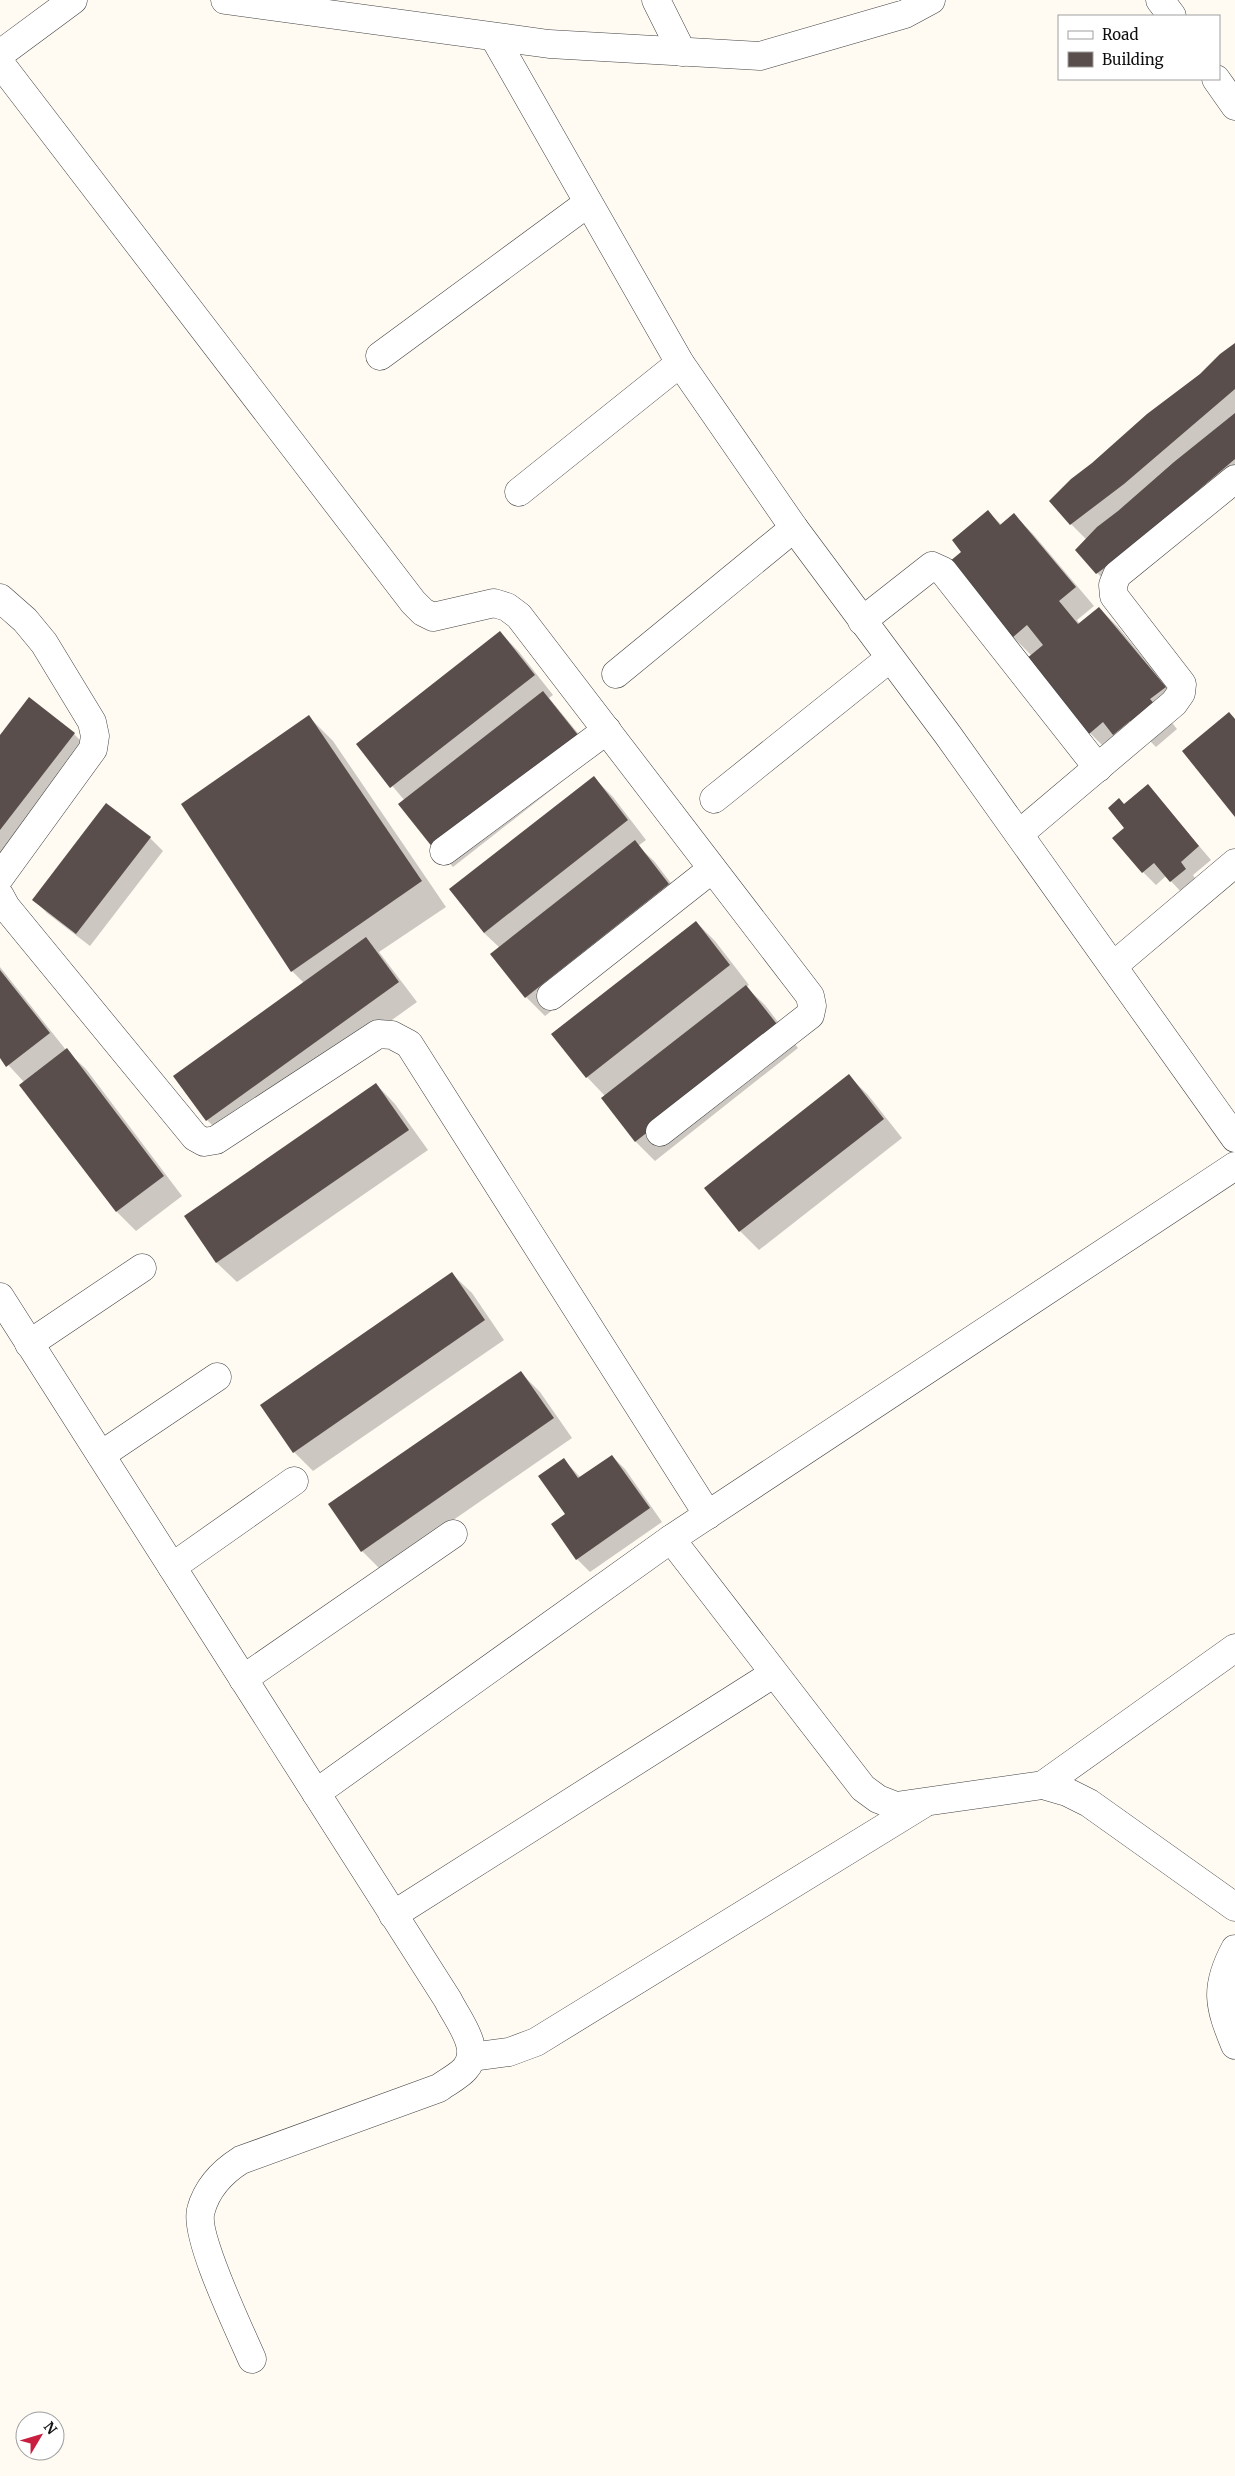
<svg xmlns="http://www.w3.org/2000/svg" width="1235" height="2476" viewBox="0 0 1235 2476" font-family="Merriweather,serif">
	<style>
		.shadow { fill: #0003 }
		.building { fill: #594e4b }
		.lines { fill: none; stroke-linecap: round; stroke-linejoin: round }
		.minor-casing { stroke: #424242; stroke-width: 29 }
		.tertiary-casing { stroke: #424242; stroke-width: 29 }
		.minor { stroke: #fff; stroke-width: 28 }
		.tertiary { stroke: #fff; stroke-width: 28 }
	</style>
	<rect width="100%" height="100%" fill="#fffaf2"/>
	<g class="shadow">
		<polygon points="1235,345 1235,494 1140,575 1117,592 1097,573 1086,539 1071,524 1093,464"/>
		<polygon points="988,512 1002,525 1014,515 1033,534 1094,606 1077,620 1080,624 1099,608 1118,627 1184,707 1169,719 1177,729 1156,747 1149,740 1109,752 1090,733 1032,656 1013,637 963,552"/>
		<polygon points="500,632 519,652 553,695 549,698 596,755 453,867 434,847 405,801 357,744"/>
		<polygon points="308,716 333,741 446,907 379,952 417,1002 226,1139 207,1120 304,983 292,971"/>
		<polygon points="74,734 93,753 0,873 0,737"/>
		<polygon points="594,778 613,797 646,840 638,846 654,861 687,904 545,1016 526,997 500,948 484,933"/>
		<polygon points="1148,786 1211,860 1193,875 1198,883 1184,895 1166,876 1156,885 1143,872 1126,828 1125,805"/>
		<polygon points="150,838 163,851 90,946 47,913 34,900"/>
		<polygon points="696,922 715,941 749,985 746,987 765,1005 798,1048 655,1161 636,1142 602,1098 605,1096 587,1077"/>
		<polygon points="0,967 66,1050 86,1069 182,1196 136,1231 117,1212 21,1085 24,1082 0,1056"/>
		<polygon points="849,1076 868,1095 902,1138 759,1250 740,1231"/>
		<polygon points="376,1084 395,1104 428,1150 237,1282 217,1263 185,1216"/>
		<polygon points="452,1274 472,1293 504,1340 313,1471 294,1452"/>
		<polygon points="521,1373 540,1392 572,1438 381,1570 362,1551"/>
		<polygon points="612,1456 625,1469 662,1522 590,1572 577,1559 567,1515 564,1460 581,1478"/>
	</g>
	<g class="building">
		<polygon points="1235,343 1235,389 1124,484 1070,525 1049,501 1071,479 1092,463 1147,414 1200,374 1220,354"/>
		<polygon points="1235,413 1235,459 1121,556 1096,574 1075,550 1097,527 1118,511 1174,462"/>
		<polygon points="988,510 1000,525 1014,513 1076,587 1059,601 1078,624 1099,607 1166,687 1150,699 1159,709 1136,728 1130,721 1113,735 1103,722 1089,734 1026,659 1043,645 1027,625 1012,638 949,562 961,552 952,540"/>
		<polygon points="500,631 535,675 390,788 356,744"/>
		<polygon points="543,691 578,735 433,848 398,804"/>
		<polygon points="29,697 75,733 0,830 0,735"/>
		<polygon points="1229,712 1235,719 1235,817 1182,751"/>
		<polygon points="309,715 422,881 291,972 181,804"/>
		<polygon points="594,776 628,820 484,933 449,889"/>
		<polygon points="1148,784 1199,846 1181,862 1186,869 1170,882 1154,863 1142,873 1112,838 1124,828 1108,808 1119,798 1124,804"/>
		<polygon points="106,803 151,837 76,934 32,900"/>
		<polygon points="635,840 669,884 525,998 490,954"/>
		<polygon points="696,921 730,965 586,1078 551,1034"/>
		<polygon points="366,937 399,982 206,1121 173,1076"/>
		<polygon points="0,970 50,1033 6,1067 0,1058"/>
		<polygon points="746,985 780,1028 635,1142 601,1098"/>
		<polygon points="67,1048 164,1176 116,1212 19,1085"/>
		<polygon points="849,1074 884,1119 739,1232 704,1188"/>
		<polygon points="376,1083 409,1130 216,1263 184,1216"/>
		<polygon points="452,1272 485,1320 293,1453 260,1405"/>
		<polygon points="521,1371 554,1418 361,1552 328,1504"/>
		<polygon points="612,1455 650,1508 576,1560 551,1524 565,1514 538,1476 564,1458 578,1478"/>
	</g>
	<g class="lines">
		<g class="minor-casing">
			<g id="minor">
				<polyline points="656,0 682,52"/>
				<polyline points="1160,0 1172,16"/>
				<polyline points="494,37 680,363 794,528 948,735 1235,1138"/>
				<polyline points="0,54 73,0"/>
				<polyline points="0,63 413,602 423,612 433,617 494,603 507,607 519,616 810,996 812,1006 810,1015 660,1132"/>
				<polyline points="1216,79 1235,106"/>
				<polyline points="380,356 588,203"/>
				<polyline points="519,492 680,363"/>
				<polyline points="0,598 25,620 44,643 92,722 95,736 93,749 0,877"/>
				<polyline points="862,621 932,566 943,571 1098,768"/>
				<polyline points="616,674 794,528"/>
				<polyline points="714,799 890,658"/>
				<polyline points="1019,834 1174,703 1181,693 1182,684 1114,596 1113,585 1117,575 1235,479"/>
				<polyline points="444,851 607,730"/>
				<polyline points="0,896 6,907 195,1137 204,1142 216,1140 378,1034 392,1035 409,1044 708,1515"/>
				<polyline points="1113,966 1235,863"/>
				<polyline points="551,996 712,869"/>
				<path d="M0,1297L448,2000C457,2019 483,2049 465,2069C459,2076 447,2082 439,2088L241,2160C222,2172 207,2188 201,2210C193,2234 240,2331 252,2359"/>
				<polyline points="29,1344 142,1268"/>
				<polyline points="101,1455 217,1377"/>
				<polyline points="671,1539 863,1788 878,1799 896,1806 1043,1785 1067,1792 1089,1803 1235,1907"/>
				<polyline points="172,1567 294,1481"/>
				<polyline points="243,1679 453,1534"/>
				<polyline points="1043,1785 1235,1648"/>
				<polyline points="316,1793 671,1539 1235,1166"/>
				<polyline points="393,1915 773,1674"/>
				<path d="M1235,1949C1214,1988 1219,2006 1235,2045"/>
				<polyline points="471,2057 509,2052 536,2042 923,1804"/>
			</g>
		</g>
		<g class="tertiary-casing">
			<polyline id="tertiary" points="225,0 549,44 760,56 905,14 931,0"/>
		</g>
		<use href="#minor" class="minor"/>
		<use href="#tertiary" class="tertiary"/>
	</g>
	<rect x="1058" y="15" width="162" height="65" fill="#ffffff" stroke="#9f9f9f"/>
	<rect x="1068" y="31" width="25" height="8" fill="#ffffff" stroke="#9f9f9f"/>
	<text x="1102" y="40" font-size="15" fill="#0f0f0f">Road</text>
	<rect x="1068" y="52" width="25" height="15" fill="#594e4b" stroke="#9f9f9f"/>
	<text x="1102" y="65" font-size="15" fill="#0f0f0f">Building</text>
	<g transform="translate(40 2436) rotate(52)"><circle r="24" fill="#ffffff" stroke="#9f9f9f"/>
	<path d="M0-4L9 19L0 12L-9 19Z" fill="#c81f41"/>
	<text y="-8" font-size="14" font-weight="bold" text-anchor="middle" fill="#0f0f0f">N</text>
	</g>
</svg>
